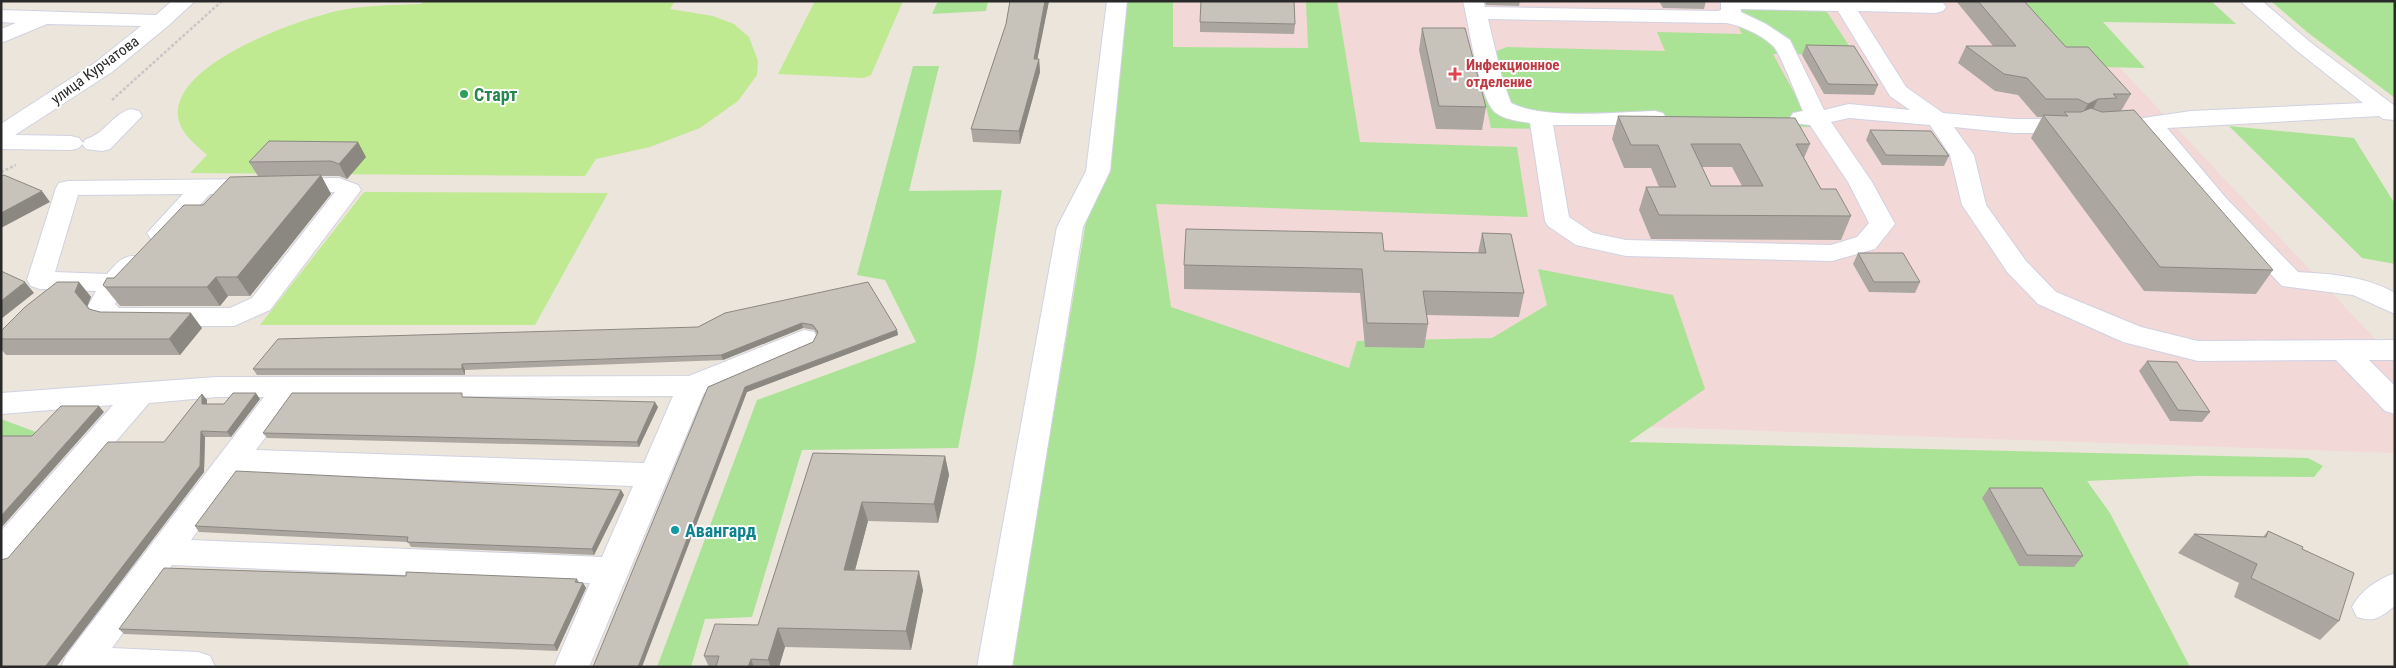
<svg xmlns="http://www.w3.org/2000/svg" width="2396" height="668" viewBox="0 0 2396 668" font-family="'Roboto Condensed',sans-serif">
	<style>
		.medical { fill: #f3d8d8 }
		.green { fill: #abe396 }
		.pitch { fill: #bfea92 }
		.lines { fill: none; stroke-linecap: round; stroke-linejoin: round }
		.minor-casing { stroke: #d0d2e2; stroke-width: 2 }
		.path { stroke: #c7c7c7; stroke-width: 2.5; stroke-dasharray: 3 2; stroke-linecap: butt }
		.minor { fill: #fff; fill-rule: evenodd }
		.wall { fill: #aba7a0; fill-rule: evenodd }
		.shaded-wall { fill: #8b8882 }
		.building { fill: #c7c2ba; stroke: #8b8882; fill-rule: evenodd }
		.health-dot { fill: #e0444e; stroke: #fff; stroke-width: 2 }
		.leisure-dot { fill: #2e9e5b; stroke: #fff; stroke-width: 2 }
		.culture-dot { fill: #0f9aa8; stroke: #fff; stroke-width: 2 }
		.labels { text-anchor: middle; dominant-baseline: central; stroke-width: 4; stroke-linejoin: round; paint-order: stroke }
		.far-health-label { font-size: 15px; font-weight: bold; fill: #be3a42; stroke: #fff; text-anchor: start }
		.far-street-label { font-size: 15px; fill: #292929; stroke: #fff }
		.leisure-label { font-size: 18px; font-weight: bold; fill: #27864d; stroke: #fff; text-anchor: start }
		.culture-label { font-size: 18px; font-weight: bold; fill: #0d838f; stroke: #fff; text-anchor: start }
	</style>
	<rect width="100%" height="100%" fill="#ece5db"/>
	<polygon class="medical" points="1143,1 2057,1 2395,360 2395,453 1103,408"/>
	<g class="green">
		<polygon points="938,1 988,1 986,11 932,14"/>
		<polygon points="1123,1 1173,1 1173,47 1308,48 1306,2 1337,1 1360,142 1517,147 1528,217 1156,204 1171,307 1349,368 1357,341 1492,338 1547,305 1538,269 1673,295 1705,389 1629,442 2308,458 2323,466 2314,477 2197,476 2087,481 2110,513 2190,667 1015,667 1012,661"/>
		<polygon points="1725,1 1820,1 1855,55 1773,54 1813,127 1545,121 1547,129 1491,128 1475,59 1507,47 1665,51 1657,32 1742,34"/>
		<polygon points="2002,1 2211,1 2236,24 2103,22 2145,68 2056,66"/>
		<polygon points="2271,1 2395,1 2395,98 2307,32"/>
		<polygon points="913,66 939,66 909,191 1002,190 975,363 958,448 802,450 752,617 705,619 691,667 657,667 757,400 916,342 885,280 857,275"/>
		<polygon points="2229,126 2354,138 2395,204 2395,264 2362,258"/>
		<polygon points="1,419 36,432 1,470"/>
	</g>
	<g class="pitch">
		<path d="M424,1H675L670,9L713,16L734,24L749,37L758,61L757,75L738,101L700,128L650,147L596,159L585,176L190,173L207,155C195,144 181,134 178,117C172,63 298,20 337,11C365,5 393,5 421,4Z"/>
		<polygon points="815,1 903,1 871,75 864,78 778,74"/>
		<polygon points="364,192 608,193 535,325 260,325"/>
	</g>
	<g class="lines">
		<g class="minor-casing">
			<g id="minor">
				<polygon points="172,1 195,1 169,25 112,72 15,135 71,136 79,138 83,143 79,148 71,150 1,149 1,124 96,62 141,26 47,24 1,43 1,29 16,23 1,22 1,10 156,15"/>
				<polygon points="1107,1 1127,1 1110,171 1083,227 1012,667 977,667 1057,227 1086,171"/>
				<path d="M1463,1H1483L1485,7L1718,11L1721,10V1L1943,3L1946,7L1943,11L1936,13L1858,11L1906,87L1943,113L2013,119H2068L2076,121L2079,126L2076,131L2068,133H2013L1954,127L1974,155L1986,205L2026,261L2056,292L2141,327L2198,341L2395,340V360H2369L2395,386V414L2385,411L2336,360L2198,361L2123,342L2038,304L2008,273L1962,205L1950,155L1930,125L1849,118L1831,122L1872,182L1895,224L1875,249L1832,261L1626,256L1576,245L1548,226L1545,221L1530,123C1519,121 1505,120 1496,113C1479,100 1469,24 1463,1ZM1741,9L1838,11L1890,96L1910,110L1849,104L1824,110L1790,40L1766,24L1741,12ZM1488,19L1718,23C1733,21 1763,35 1774,47C1781,55 1797,98 1803,111L1793,113L1790,118L1793,123L1810,125L1848,182L1869,223L1857,237L1831,245L1626,240L1593,233L1569,217L1553,125H1655L1663,123L1666,118L1663,113L1655,111C1617,112 1544,120 1511,103L1502,78Z"/>
				<path d="M2240,1H2262L2310,42L2395,106V120L2383,119L2379,116L2167,128L2226,198L2298,272C2331,274 2366,276 2395,293V314L2353,295L2282,286L2208,208L2140,123L2143,118L2191,111L2363,103L2296,50Z"/>
				<path d="M131,109L139,111L142,116L110,149L102,151L86,149L82,144L86,139C105,134 112,114 131,109Z"/>
				<path d="M339,178L358,185L361,190L270,310L234,326H112L102,323L88,306L96,291L40,289L31,286L27,280L56,188L59,183L68,181ZM335,192L252,298L230,308H119L115,304L125,288L145,263L141,257C124,253 118,262 107,274L55,272L78,195L183,194L147,233L151,239L160,241L169,239L210,194Z"/>
				<path d="M804,330L814,332L818,339L814,346L704,393L589,667H554L590,583L172,565L112,648L198,652L210,656L215,667H61L66,656L264,397H216L149,403L12,562L1,566V531L113,405L1,414V393L216,377L689,376ZM673,396L644,463L256,450L295,397ZM240,473L633,486L602,557L191,540Z"/>
				<path d="M2395,573V606C2380,617 2375,623 2357,617L2352,607C2360,591 2378,579 2395,573Z"/>
			</g>
		</g>
		<g class="path">
			<polyline points="112,100 222,1"/>
			<polyline points="1,172 16,165"/>
		</g>
		<use href="#minor" class="minor"/>
	</g>
	<g class="wall">
		<polygon points="1010,1 1049,1 1037,59 1039,59 1040,72 1020,144 973,142 971,129 1006,24"/>
		<polygon points="1485,1 1520,1 1519,6 1486,5"/>
		<polygon points="1659,1 1706,1 1704,9 1663,8"/>
		<polygon points="1956,1 2024,1 2066,47 2131,94 2121,111 2273,270 2256,294 2144,291 2031,138 2042,117 2037,117 2018,95 1995,91 1958,63 1966,46 1993,46"/>
		<polygon points="1200,22 1295,24 1294,34 1200,32"/>
		<polygon points="1422,28 1486,107 1482,130 1436,129 1419,50"/>
		<polygon points="1806,45 1878,85 1874,95 1824,94 1802,55"/>
		<path d="M1618,116L1810,144L1804,158L1821,189L1851,216L1841,240L1651,239L1639,210L1646,187H1659L1651,168H1624L1612,139ZM1702,167H1732L1742,186H1711Z"/>
		<polygon points="1870,130 1949,156 1944,166 1882,165 1866,140"/>
		<polygon points="366,157 347,179 339,176 321,176 331,194 250,296 228,296 220,306 120,306 103,285 114,278 203,205 258,176 249,162"/>
		<polygon points="1482,233 1524,293 1519,317 1426,315 1428,324 1424,348 1365,347 1360,293 1184,289 1184,265 1384,251 1478,253"/>
		<polygon points="1858,253 1920,282 1915,293 1869,292 1853,264"/>
		<polygon points="79,282 91,297 87,307 89,309 100,312 202,328 180,355 6,355 1,349 1,331"/>
		<polygon points="725,313 897,330 898,335 747,392 708,387 813,342 817,334 814,330 803,328 723,360 465,370 465,375 257,375 253,369 698,327"/>
		<polygon points="2147,361 2210,412 2202,422 2170,421 2139,371"/>
		<polygon points="202,394 207,400 207,404 224,404 260,399 231,437 205,437 204,472 56,667 1,667 8,558 164,442"/>
		<polygon points="464,397 658,407 639,447 267,438 263,433"/>
		<polygon points="813,453 945,456 949,475 938,523 868,521 855,570 923,590 911,650 785,647 779,667 709,667 704,656 758,625"/>
		<polygon points="1989,488 2083,556 2074,567 2019,566 1982,498"/>
		<polygon points="621,490 624,495 594,555 411,547 408,542 199,532 195,526"/>
		<polygon points="2268,531 2302,549 2339,621 2320,640 2234,597 2239,583 2178,553 2194,534 2263,537"/>
		<polygon points="406,576 577,579 579,582 583,583 586,588 557,651 124,634 119,629"/>
	</g>
	<g class="shaded-wall">
		<polygon points="1045,1 1049,1 1035,71 1034,59"/>
		<polygon points="1039,59 1040,72 1020,144 1019,131"/>
		<polygon points="2098,99 2089,117 2078,121 2088,104"/>
		<polygon points="358,142 366,157 347,179 339,164"/>
		<polygon points="321,175 331,194 250,296 237,277"/>
		<polygon points="42,191 50,202 1,228 1,213"/>
		<polygon points="216,277 228,296 220,306 207,287"/>
		<polygon points="25,282 34,293 1,319 1,301"/>
		<polygon points="79,282 91,297 87,307 75,292"/>
		<polygon points="191,313 202,328 180,355 169,339"/>
		<polygon points="802,323 803,328 723,360 721,355"/>
		<polygon points="897,330 898,335 747,392 642,667 638,667 745,387"/>
		<polygon points="462,364 465,370 465,375 462,369"/>
		<polygon points="256,393 260,399 231,437 227,432"/>
		<polygon points="202,394 207,400 206,410 202,404"/>
		<polygon points="655,402 658,407 639,447 637,442"/>
		<polygon points="99,406 104,412 1,528 1,516"/>
		<polygon points="201,431 205,437 204,472 56,667 45,667"/>
		<polygon points="945,456 949,475 938,523 934,504"/>
		<polygon points="621,490 624,495 594,555 592,549"/>
		<polygon points="862,502 868,521 850,589 844,570"/>
		<polygon points="919,571 923,590 911,650 906,631"/>
		<polygon points="583,583 586,588 557,651 554,645"/>
		<polygon points="778,628 785,647 779,667 771,667 768,660"/>
		<polygon points="751,659 754,667 748,667"/>
	</g>
	<g class="building">
		<polygon points="1010,1 1045,1 1034,59 1039,59 1019,131 971,129 1006,24"/>
		<polygon points="1201,1 1294,1 1295,24 1200,22"/>
		<polygon points="1978,1 2024,1 2066,47 2088,47 2131,94 2113,94 2117,98 2098,99 2088,104 2078,99 2046,99 2027,78 2004,74 1966,46 2016,46"/>
		<polygon points="1422,28 1465,28 1486,107 1439,106"/>
		<polygon points="1806,45 1854,46 1878,85 1828,84"/>
		<polygon points="2091,108 2102,112 2134,110 2273,270 2160,267 2043,115 2068,116 2064,112 2081,112"/>
		<path d="M1618,116L1795,118L1810,144H1796L1821,189H1836L1851,216L1659,215L1646,187H1676L1658,145H1631ZM1691,144H1740L1763,186H1711Z"/>
		<polygon points="1870,130 1931,131 1949,156 1886,155"/>
		<polygon points="269,141 358,142 339,164 331,161 249,162"/>
		<polygon points="4,175 42,191 1,213 1,176"/>
		<polygon points="321,175 237,277 216,277 207,287 105,287 103,285 107,278 114,278 184,205 203,205 230,177"/>
		<polygon points="1186,229 1382,233 1384,251 1486,253 1482,233 1511,234 1524,293 1423,291 1428,324 1367,323 1362,269 1184,265"/>
		<polygon points="1858,253 1903,253 1920,282 1874,282"/>
		<polygon points="1,271 25,282 1,301"/>
		<polygon points="57,282 79,282 75,292 89,309 100,312 191,313 169,339 1,339 1,331 25,307"/>
		<polygon points="868,282 897,330 745,387 638,667 593,667 708,387 813,342 818,332 813,325 802,323 721,355 462,364 462,369 253,369 278,339 698,327 725,313"/>
		<polygon points="2147,361 2177,362 2210,412 2178,410"/>
		<polygon points="233,393 256,393 227,432 201,431 200,466 45,667 1,667 1,560 8,558 108,442 164,442 202,394 202,404 224,404"/>
		<polygon points="292,393 462,393 462,397 655,402 637,442 263,433"/>
		<polygon points="61,406 99,406 1,516 1,436 32,436"/>
		<polygon points="813,453 945,456 934,504 862,502 844,570 919,571 906,631 778,628 768,660 751,659 748,667 716,667 719,656 704,656 715,624 758,625"/>
		<polygon points="236,471 621,490 592,549 407,542 408,537 195,526"/>
		<polygon points="1989,488 2042,488 2083,556 2027,555"/>
		<polygon points="2268,531 2303,547 2302,549 2354,573 2339,621 2251,578 2257,564 2194,534 2266,537"/>
		<polygon points="164,568 406,576 406,572 577,579 575,582 583,583 554,645 119,629"/>
	</g>
	<path class="health-dot" d="M1452.5 66.5h5v5h5v5h-5v5h-5v-5h-5v-5h5z"/>
	<circle class="leisure-dot" cx="464" cy="94" r="5"/>
	<circle class="culture-dot" cx="675" cy="530" r="5"/>
	<g class="labels">
		<g class="far-health-label">
			<text x="1466" y="65">Инфекционное<tspan x="1466" dy="17">отделение</tspan></text>
		</g>
		<g class="far-street-label">
			<text transform="translate(95 70) rotate(-36)">улица Курчатова</text>
		</g>
		<g class="leisure-label">
			<text x="474" y="94">Старт</text>
		</g>
		<g class="culture-label">
			<text x="685" y="530">Авангард</text>
		</g>
	</g>
	<rect width="2396" height="668" fill="none" stroke="#292929" stroke-width="5"/>
</svg>
